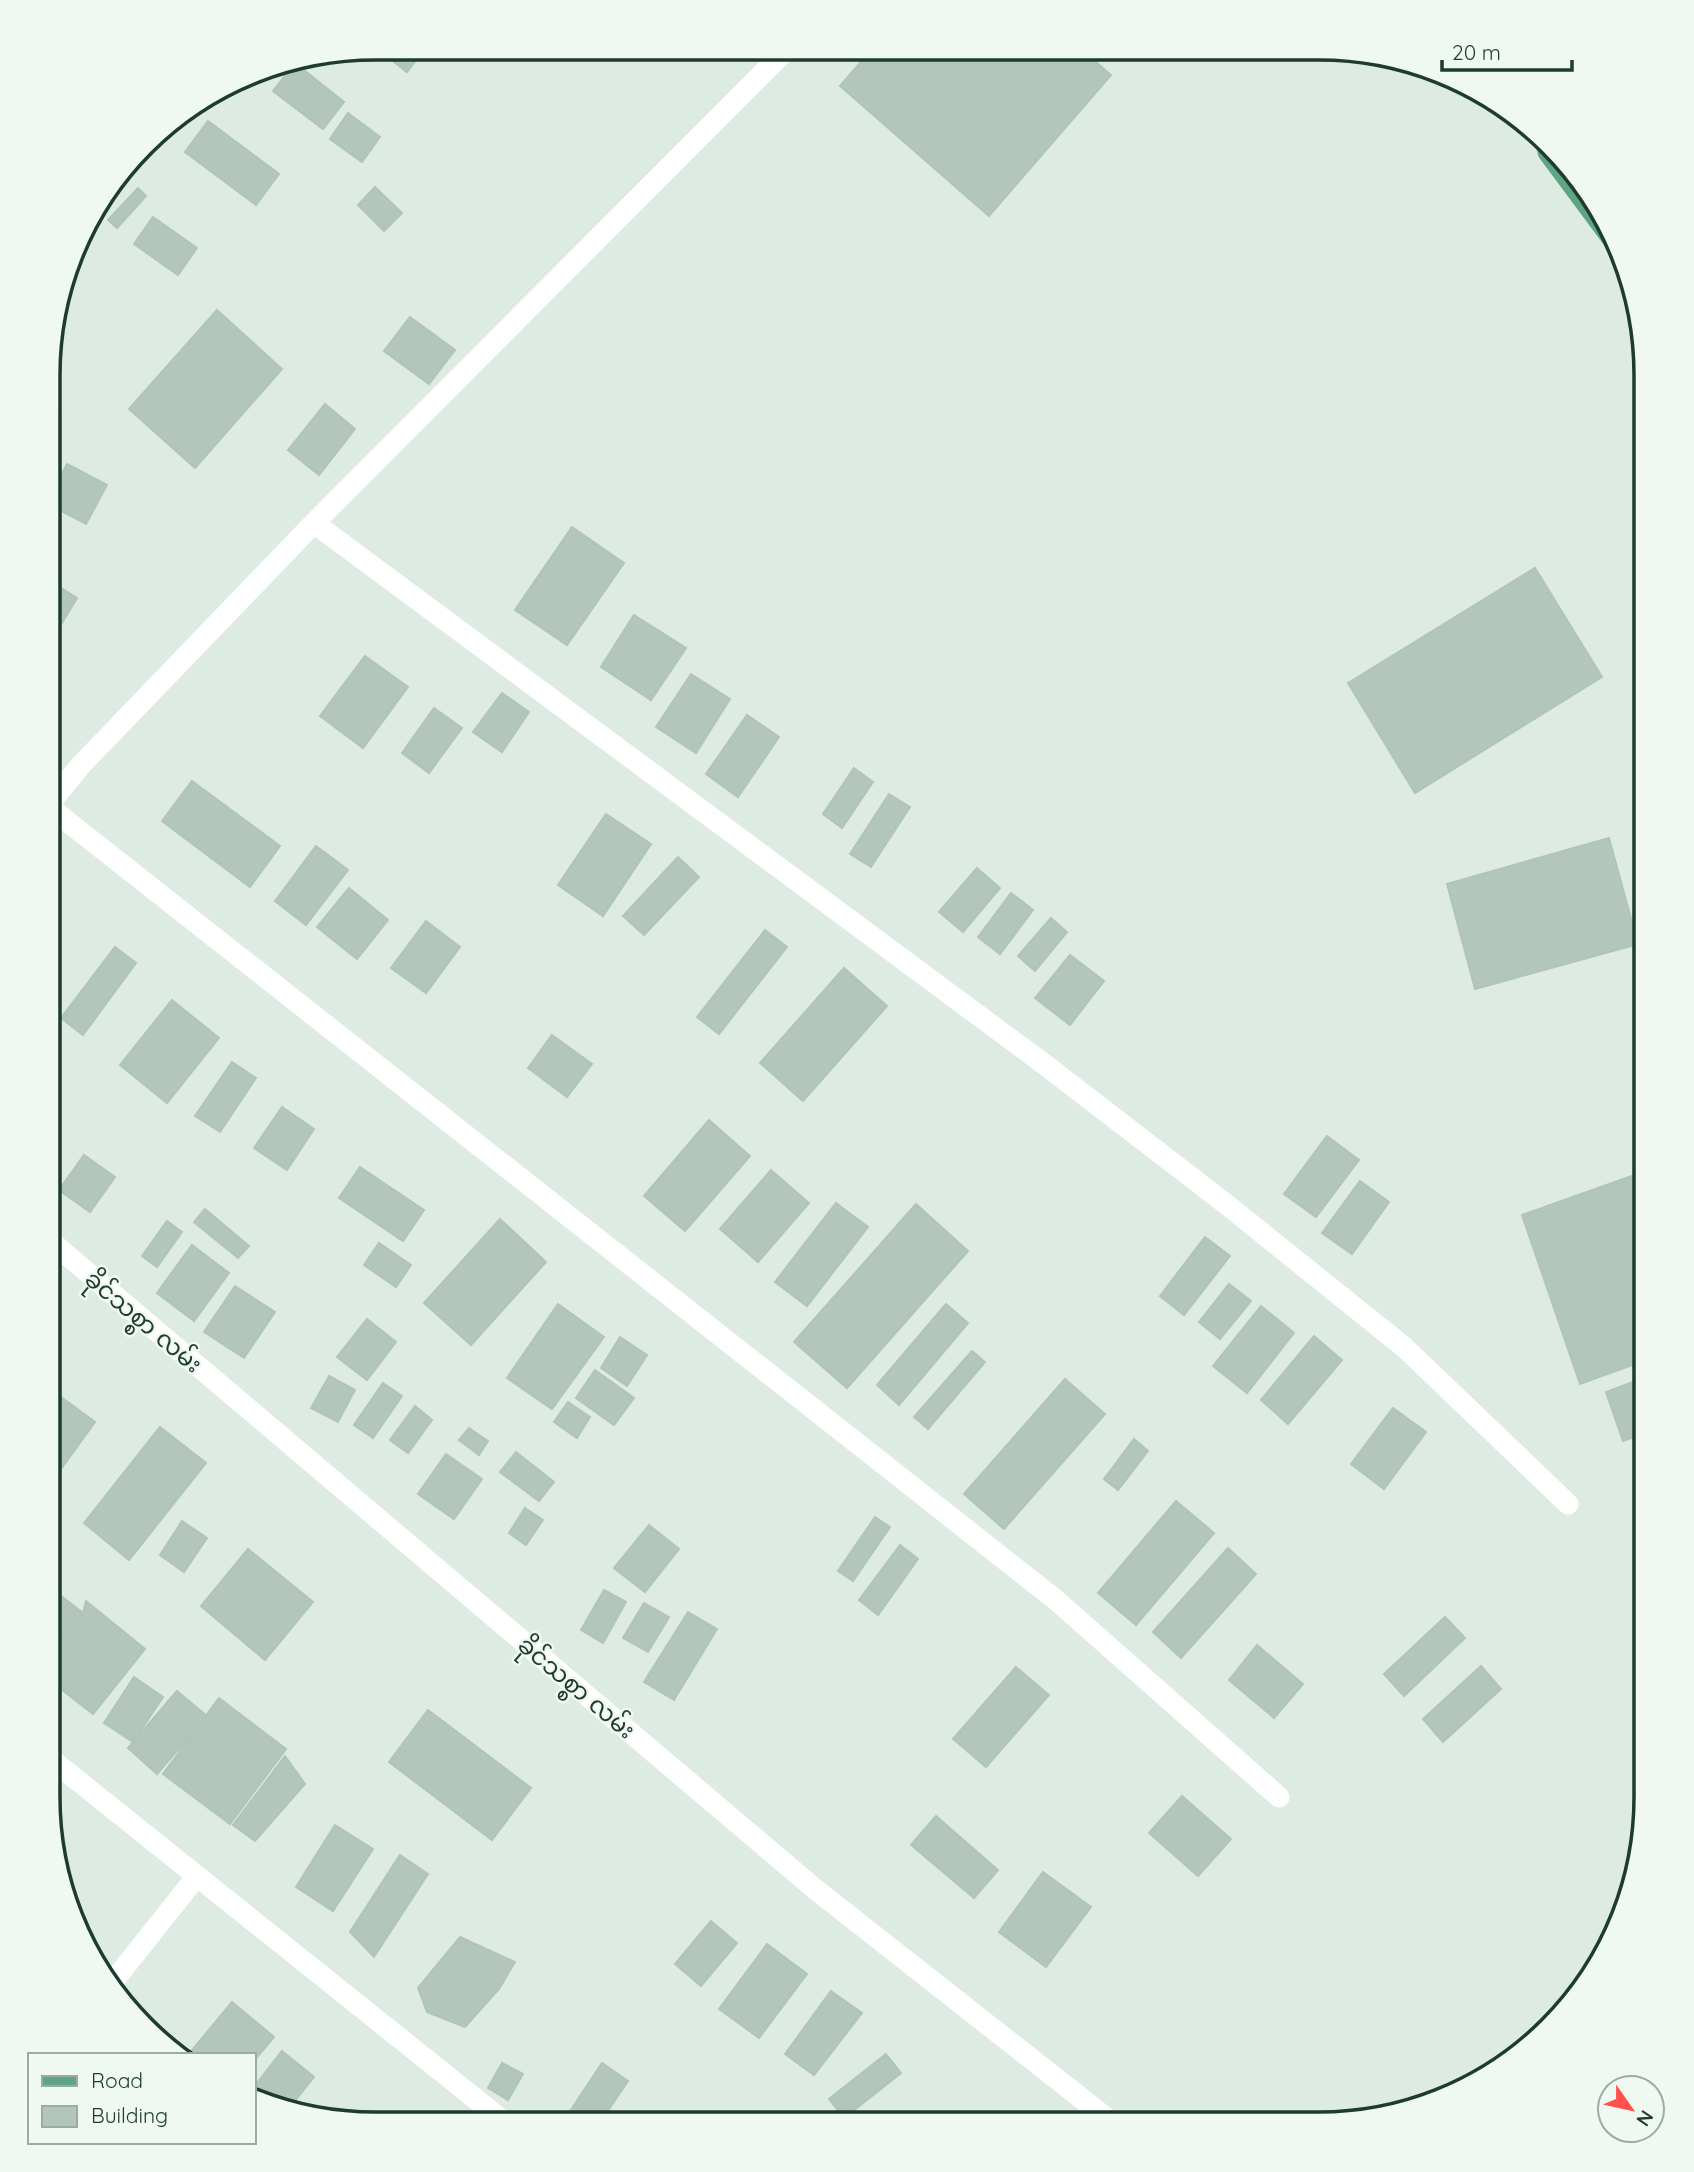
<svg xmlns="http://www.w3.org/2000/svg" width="1694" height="2172" viewBox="0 0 1694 2172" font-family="Quicksand,'Noto Sans Myanmar',sans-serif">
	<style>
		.building { fill: #b3c6bb; stroke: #b0c5b8; stroke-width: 2 }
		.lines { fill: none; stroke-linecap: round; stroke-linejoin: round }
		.minor { stroke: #fff; stroke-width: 21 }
		.primary { stroke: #5fa585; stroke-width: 21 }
		.labels { text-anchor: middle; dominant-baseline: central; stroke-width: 5; stroke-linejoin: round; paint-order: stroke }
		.street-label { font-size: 24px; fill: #1e3c2e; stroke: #eff8f1 }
		.rim { fill: none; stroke: #1e3c2e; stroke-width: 3.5 }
	</style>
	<rect width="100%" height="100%" fill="#deebe3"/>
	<g class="building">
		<polygon points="375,47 420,47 424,50 407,72"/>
		<polygon points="872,49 1081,49 1111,75 989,216 840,86"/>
		<polygon points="295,63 344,102 323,129 273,91"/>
		<polygon points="348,113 380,137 362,162 330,139"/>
		<polygon points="208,121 279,174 256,205 185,152"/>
		<polygon points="375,187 402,213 384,231 358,205"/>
		<polygon points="138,188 146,196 117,228 108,220"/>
		<polygon points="153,217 197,248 178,275 134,244"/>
		<polygon points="217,310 282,369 195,468 129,409"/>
		<polygon points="410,317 455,350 429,384 384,351"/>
		<polygon points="325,404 355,429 319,475 288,450"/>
		<polygon points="67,464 107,485 86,524 50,505 50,496"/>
		<polygon points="572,527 624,563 567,645 515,610"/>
		<polygon points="1535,568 1602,677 1415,793 1348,683"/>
		<polygon points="50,581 77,598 50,643"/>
		<polygon points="634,615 686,648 651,700 601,667"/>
		<polygon points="365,656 408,687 363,748 320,716"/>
		<polygon points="691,674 730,699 696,753 656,727"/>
		<polygon points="502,693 529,712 502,752 473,732"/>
		<polygon points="434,708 462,728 429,773 402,753"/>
		<polygon points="747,715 779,737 738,797 706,774"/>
		<polygon points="854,768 873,782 842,828 823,814"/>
		<polygon points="192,781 280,846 250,887 162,821"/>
		<polygon points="889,794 910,807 871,867 850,854"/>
		<polygon points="606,814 651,844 603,916 558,885"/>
		<polygon points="1609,838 1638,944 1475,989 1447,884"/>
		<polygon points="316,846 348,870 306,925 275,901"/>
		<polygon points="678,857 699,877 644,935 623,916"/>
		<polygon points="977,868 1000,888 963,932 939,912"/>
		<polygon points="349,888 388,920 357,959 317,927"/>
		<polygon points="1011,893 1033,910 1000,954 978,937"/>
		<polygon points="1051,918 1067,932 1035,971 1018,956"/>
		<polygon points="426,921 460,947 426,993 391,968"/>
		<polygon points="765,930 787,947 719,1034 697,1017"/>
		<polygon points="115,947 136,963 83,1035 61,1018"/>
		<polygon points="1070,955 1104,981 1070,1025 1035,998"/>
		<polygon points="844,968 887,1006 803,1101 760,1063"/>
		<polygon points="172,1000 219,1038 167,1103 120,1065"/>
		<polygon points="552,1035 592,1064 567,1097 528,1068"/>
		<polygon points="232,1062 256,1078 220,1132 195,1116"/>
		<polygon points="282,1107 314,1129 287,1170 254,1148"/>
		<polygon points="709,1120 750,1156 685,1231 644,1196"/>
		<polygon points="1327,1136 1359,1160 1316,1217 1284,1194"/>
		<polygon points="84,1155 115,1177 90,1212 59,1190"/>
		<polygon points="360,1167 424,1210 403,1241 339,1198"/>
		<polygon points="771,1170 809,1203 758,1262 720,1229"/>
		<polygon points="1646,1171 1646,1360 1580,1384 1522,1215"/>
		<polygon points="1360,1181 1389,1202 1352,1254 1322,1233"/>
		<polygon points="836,1203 868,1227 807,1306 775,1282"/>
		<polygon points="916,1204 968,1251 847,1388 794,1342"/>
		<polygon points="205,1209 249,1246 238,1258 194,1222"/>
		<polygon points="500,1219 546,1262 471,1345 424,1303"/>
		<polygon points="167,1221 182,1232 157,1267 142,1256"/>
		<polygon points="1205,1237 1230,1256 1184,1315 1160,1296"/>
		<polygon points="379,1243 411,1265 396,1287 364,1265"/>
		<polygon points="192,1245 229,1273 194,1321 157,1293"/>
		<polygon points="1229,1284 1251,1301 1220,1339 1199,1322"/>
		<polygon points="235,1286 275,1312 244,1358 204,1332"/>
		<polygon points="558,1304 604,1337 552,1409 507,1378"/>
		<polygon points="946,1304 968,1323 899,1405 877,1385"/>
		<polygon points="1261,1306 1294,1333 1247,1393 1213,1366"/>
		<polygon points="367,1319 396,1342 367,1380 337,1357"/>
		<polygon points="1314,1336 1342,1360 1288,1424 1261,1400"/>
		<polygon points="620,1337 647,1355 627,1386 601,1368"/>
		<polygon points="972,1351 985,1362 928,1429 914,1417"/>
		<polygon points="595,1370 634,1398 614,1425 576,1398"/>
		<polygon points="329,1376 355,1390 338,1422 311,1408"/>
		<polygon points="1646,1377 1646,1433 1623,1441 1606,1392"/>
		<polygon points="1065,1379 1105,1414 1004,1529 964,1494"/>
		<polygon points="383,1383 402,1396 373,1438 354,1425"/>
		<polygon points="61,1397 95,1422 48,1487 48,1415"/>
		<polygon points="568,1402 590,1417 577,1438 554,1422"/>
		<polygon points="415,1406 432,1420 408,1453 390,1440"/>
		<polygon points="1393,1408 1426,1432 1384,1489 1351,1464"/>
		<polygon points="160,1427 206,1463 129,1560 84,1523"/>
		<polygon points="469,1428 488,1441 479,1455 459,1440"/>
		<polygon points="1134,1439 1148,1451 1118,1490 1104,1479"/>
		<polygon points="516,1452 554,1482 539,1501 500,1472"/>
		<polygon points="446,1454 482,1479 454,1519 418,1494"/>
		<polygon points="1176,1501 1214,1533 1136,1625 1098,1593"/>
		<polygon points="525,1508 543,1520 526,1545 509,1533"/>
		<polygon points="875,1517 890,1527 853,1581 838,1571"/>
		<polygon points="182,1521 207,1538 184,1572 160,1555"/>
		<polygon points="649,1525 679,1549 645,1592 614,1568"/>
		<polygon points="900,1545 918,1559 878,1615 859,1600"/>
		<polygon points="1228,1548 1256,1574 1181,1658 1153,1632"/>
		<polygon points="248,1549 313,1602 265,1660 201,1606"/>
		<polygon points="48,1586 83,1613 48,1657"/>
		<polygon points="604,1590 626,1602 603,1643 581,1630"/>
		<polygon points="86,1601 145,1649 93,1714 47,1678 48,1657 83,1613"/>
		<polygon points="644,1603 669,1617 648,1652 623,1638"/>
		<polygon points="688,1612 717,1629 674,1700 644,1682"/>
		<polygon points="1445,1617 1465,1638 1404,1696 1384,1674"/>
		<polygon points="1257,1645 1303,1684 1274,1718 1229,1680"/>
		<polygon points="1481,1666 1501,1689 1443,1742 1423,1719"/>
		<polygon points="1016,1667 1049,1695 986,1767 953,1739"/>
		<polygon points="134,1677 163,1697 133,1742 104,1723"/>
		<polygon points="177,1691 207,1716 157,1774 128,1748"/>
		<polygon points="219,1698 286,1749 230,1824 163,1774"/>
		<polygon points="428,1710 531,1788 492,1840 389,1762"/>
		<polygon points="285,1756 305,1784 255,1841 233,1825"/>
		<polygon points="1182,1796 1231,1839 1198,1876 1149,1833"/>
		<polygon points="936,1816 998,1870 974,1898 911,1845"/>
		<polygon points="335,1825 373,1849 333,1911 296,1887"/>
		<polygon points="400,1855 428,1874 374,1957 350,1932"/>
		<polygon points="1043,1872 1091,1907 1046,1967 999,1932"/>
		<polygon points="711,1921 737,1943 701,1986 675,1964"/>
		<polygon points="460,1937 515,1962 499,1989 465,2027 427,2012 418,1988"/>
		<polygon points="767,1944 807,1974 759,2038 719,2009"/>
		<polygon points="831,1991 862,2013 814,2075 785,2054"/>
		<polygon points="232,2002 274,2037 254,2061 254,2055 188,2055"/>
		<polygon points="282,2051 314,2077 287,2111 270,2108 254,2100 254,2087"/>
		<polygon points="886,2054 901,2073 844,2118 829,2099"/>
		<polygon points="502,2063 523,2074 508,2100 488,2088"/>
		<polygon points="602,2063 628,2081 599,2124 566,2124 563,2122"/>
	</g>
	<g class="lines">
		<g class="minor">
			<polyline points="314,523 1044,1064 1226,1204 1404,1347 1568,1504"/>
			<polyline points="49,804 81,765 314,523 788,48"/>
			<polyline points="49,807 1056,1600 1279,1797"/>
			<polyline points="48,1239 815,1889 1114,2124"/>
			<polyline points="47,1756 507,2124"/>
			<polyline points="112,1983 197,1876"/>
		</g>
		<polyline class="primary" points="1548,152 1617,245"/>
	</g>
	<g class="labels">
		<g class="street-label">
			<text transform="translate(144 1321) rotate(40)">ခိုင်သစ္စာ လမ်း</text>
			<text transform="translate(577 1687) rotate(40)">ခိုင်သစ္စာ လမ်း</text>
		</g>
	</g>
	<path d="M0 0H1694V2172H0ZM375 60H1319A315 315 0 0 1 1634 375V1797A315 315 0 0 1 1319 2112H375A315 315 0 0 1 60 1797V375A315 315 0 0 1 375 60Z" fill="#eff8f1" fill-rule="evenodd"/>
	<path class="rim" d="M375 60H1319A315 315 0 0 1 1634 375V1797A315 315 0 0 1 1319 2112H375A315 315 0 0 1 60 1797V375A315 315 0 0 1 375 60Z"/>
	<rect x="28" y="2053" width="228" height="91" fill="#eff8f1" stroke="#9bada3" stroke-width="2"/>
	<rect x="42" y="2076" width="35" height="10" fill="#5fa585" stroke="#9bada3" stroke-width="2"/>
	<text x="91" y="2088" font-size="21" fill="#1e3c2e">Road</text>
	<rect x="42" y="2106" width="35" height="21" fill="#b3c6bb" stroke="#9bada3" stroke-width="2"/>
	<text x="91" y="2123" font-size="21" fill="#1e3c2e">Building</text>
	<g transform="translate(1631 2109) rotate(124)"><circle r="33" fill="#eff8f1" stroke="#9bada3" stroke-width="2"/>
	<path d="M0-5L12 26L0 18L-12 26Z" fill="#fd524a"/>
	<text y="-10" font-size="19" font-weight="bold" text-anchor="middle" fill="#1e3c2e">N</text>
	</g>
	<path d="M1442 60v10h130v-10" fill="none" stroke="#1e3c2e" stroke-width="3.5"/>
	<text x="1452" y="60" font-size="21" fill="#1e3c2e" stroke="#eff8f1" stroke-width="5" paint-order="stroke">20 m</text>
</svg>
